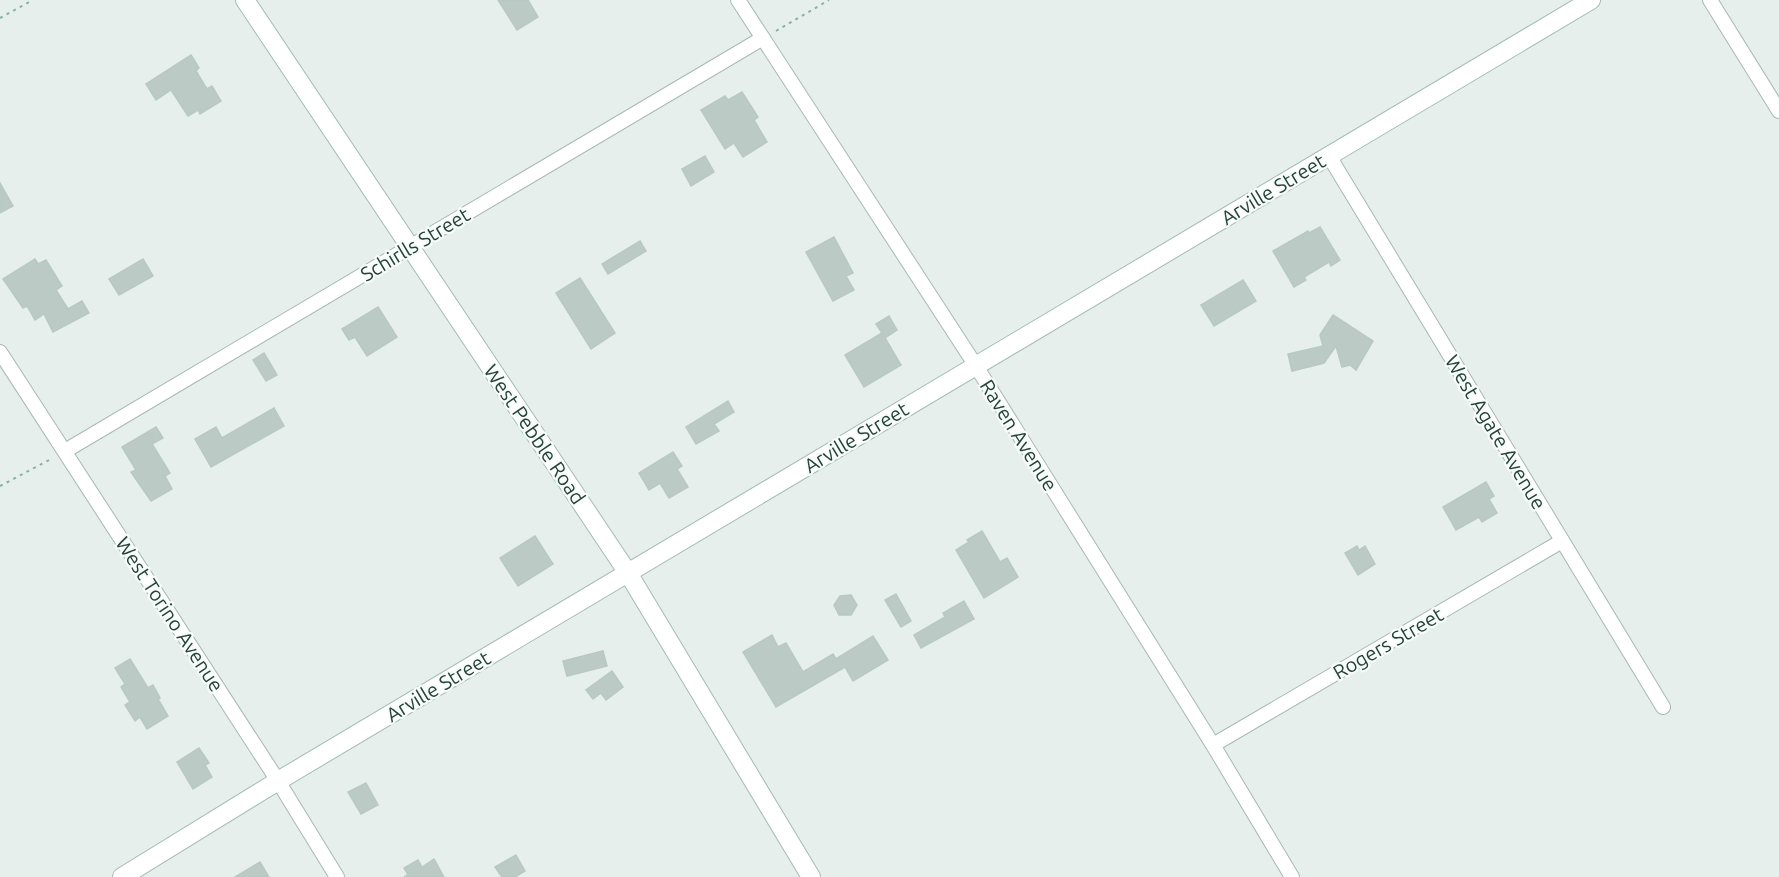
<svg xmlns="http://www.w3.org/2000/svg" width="1779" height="877" viewBox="0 0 1779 877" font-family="Ubuntu,sans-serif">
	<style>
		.building { fill: #bbcac4; stroke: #b8c9c2; stroke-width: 1.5 }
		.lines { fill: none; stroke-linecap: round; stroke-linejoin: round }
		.street-casing { stroke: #a8b8b2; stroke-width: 16 }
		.secondary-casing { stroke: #a4bbb3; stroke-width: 20 }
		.path { stroke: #86b3a5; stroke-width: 2; stroke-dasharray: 3 4.5; stroke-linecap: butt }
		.street { stroke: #fff; stroke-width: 14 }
		.secondary { stroke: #fff; stroke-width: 18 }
		.labels { text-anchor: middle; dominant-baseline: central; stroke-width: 4.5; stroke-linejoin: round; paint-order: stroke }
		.street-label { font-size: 20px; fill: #24423a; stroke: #f7fbf9 }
	</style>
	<rect width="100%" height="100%" fill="#e6efeb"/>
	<g class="building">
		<polygon points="498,0 528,0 538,17 517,30"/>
		<polygon points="191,55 199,68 196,71 207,89 212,86 221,101 200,114 198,110 188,116 171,90 156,100 146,84"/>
		<polygon points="742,92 758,117 754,120 767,142 743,157 734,143 725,149 701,110 725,96 728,100"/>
		<polygon points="705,156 714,172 691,186 682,169"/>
		<polygon points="0,183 13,206 0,213"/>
		<polygon points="1320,227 1340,260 1331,266 1329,262 1304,277 1306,280 1294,287 1273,251 1308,231 1309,233"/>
		<polygon points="834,237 853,273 846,276 854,290 833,301 806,252"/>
		<polygon points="640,241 646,251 608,274 602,264"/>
		<polygon points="35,259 38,264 46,260 62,286 56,290 68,309 82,301 89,313 53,332 44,314 35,320 27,306 23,308 3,279"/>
		<polygon points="143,259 153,276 119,295 109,279"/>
		<polygon points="580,278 615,333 591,349 556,293"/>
		<polygon points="1243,280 1256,301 1214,326 1201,305"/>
		<polygon points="378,307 397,337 367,356 355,337 349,340 342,329"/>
		<polygon points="1333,315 1373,341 1356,370 1350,365 1342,367 1336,346 1324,363 1292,371 1288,354 1323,346 1320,335"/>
		<polygon points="889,316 897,330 885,338 901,365 864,387 845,355 882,333 876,324"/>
		<polygon points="264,353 277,375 266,381 253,360"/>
		<polygon points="728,401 734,412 714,424 719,431 696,444 686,427"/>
		<polygon points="274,408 284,426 211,467 195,439 216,427 222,438"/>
		<polygon points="156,427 163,438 152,444 170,473 165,476 172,489 151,501 131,472 136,470 122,447"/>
		<polygon points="673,452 682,466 677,469 688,487 669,498 660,483 649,490 639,473"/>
		<polygon points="1486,482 1494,496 1489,499 1497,513 1482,522 1479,517 1456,530 1443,507"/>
		<polygon points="982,531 1000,562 1007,558 1018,577 984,598 956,550 969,542 967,540"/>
		<polygon points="535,536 553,564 518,586 500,558"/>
		<polygon points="1357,546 1359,550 1365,546 1375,564 1358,575 1345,553"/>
		<polygon points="896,594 911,621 901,627 885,600"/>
		<polygon points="851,595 857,605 851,615 839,615 834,605 840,596"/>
		<polygon points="964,601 974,619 921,648 914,635 945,617 943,613"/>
		<polygon points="772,635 778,647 786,643 803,672 833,654 836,659 873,636 888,660 853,681 845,667 776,707 743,652"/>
		<polygon points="603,651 607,666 567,676 563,661"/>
		<polygon points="130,659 148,688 153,685 160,698 158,699 168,716 147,729 140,717 135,721 125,705 130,702 121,687 125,684 115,668"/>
		<polygon points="612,671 623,687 606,700 601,693 593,699 586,690"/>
		<polygon points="199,748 209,763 205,765 212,777 193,789 177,762"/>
		<polygon points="366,783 378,805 361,814 348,792"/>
		<polygon points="516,855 525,871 515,877 502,877 495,867"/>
		<polygon points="434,859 444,877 404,877 408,875 404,868 418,860 422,867"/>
		<polygon points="260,862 269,877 235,877"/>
	</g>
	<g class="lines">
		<g class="street-casing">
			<g id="street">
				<polyline points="738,0 976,366 1213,745 1292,877"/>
				<polyline points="1710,0 1779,111"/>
				<polyline points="1329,156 1663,707"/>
				<polyline points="0,352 278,781 337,877"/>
				<polyline points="65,451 763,38"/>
				<polyline points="1213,745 1562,541"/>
			</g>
		</g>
		<g class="secondary-casing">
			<g id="secondary">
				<polyline points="245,0 628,573 811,877"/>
				<polyline points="122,877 278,781 1591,0"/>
			</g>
		</g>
		<g class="path">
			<polyline points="0,18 33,0"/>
			<polyline points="776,31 829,0"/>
			<polyline points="0,486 53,458"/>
		</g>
		<use href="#street" class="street"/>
		<use href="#secondary" class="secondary"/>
	</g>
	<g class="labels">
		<g class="street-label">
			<text transform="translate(1273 189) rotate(-31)">Arville Street</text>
			<text transform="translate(415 244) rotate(-31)">Schirlls Street</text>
			<text transform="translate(1496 432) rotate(59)">West Agate Avenue</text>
			<text transform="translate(535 434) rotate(56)">West Pebble Road</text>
			<text transform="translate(1019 435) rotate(58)">Raven Avenue</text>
			<text transform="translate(856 437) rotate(-31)">Arville Street</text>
			<text transform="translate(170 614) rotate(57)">West Torino Avenue</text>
			<text transform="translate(1388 643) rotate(-30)">Rogers Street</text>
			<text transform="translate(438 686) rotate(-31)">Arville Street</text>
		</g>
	</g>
</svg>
